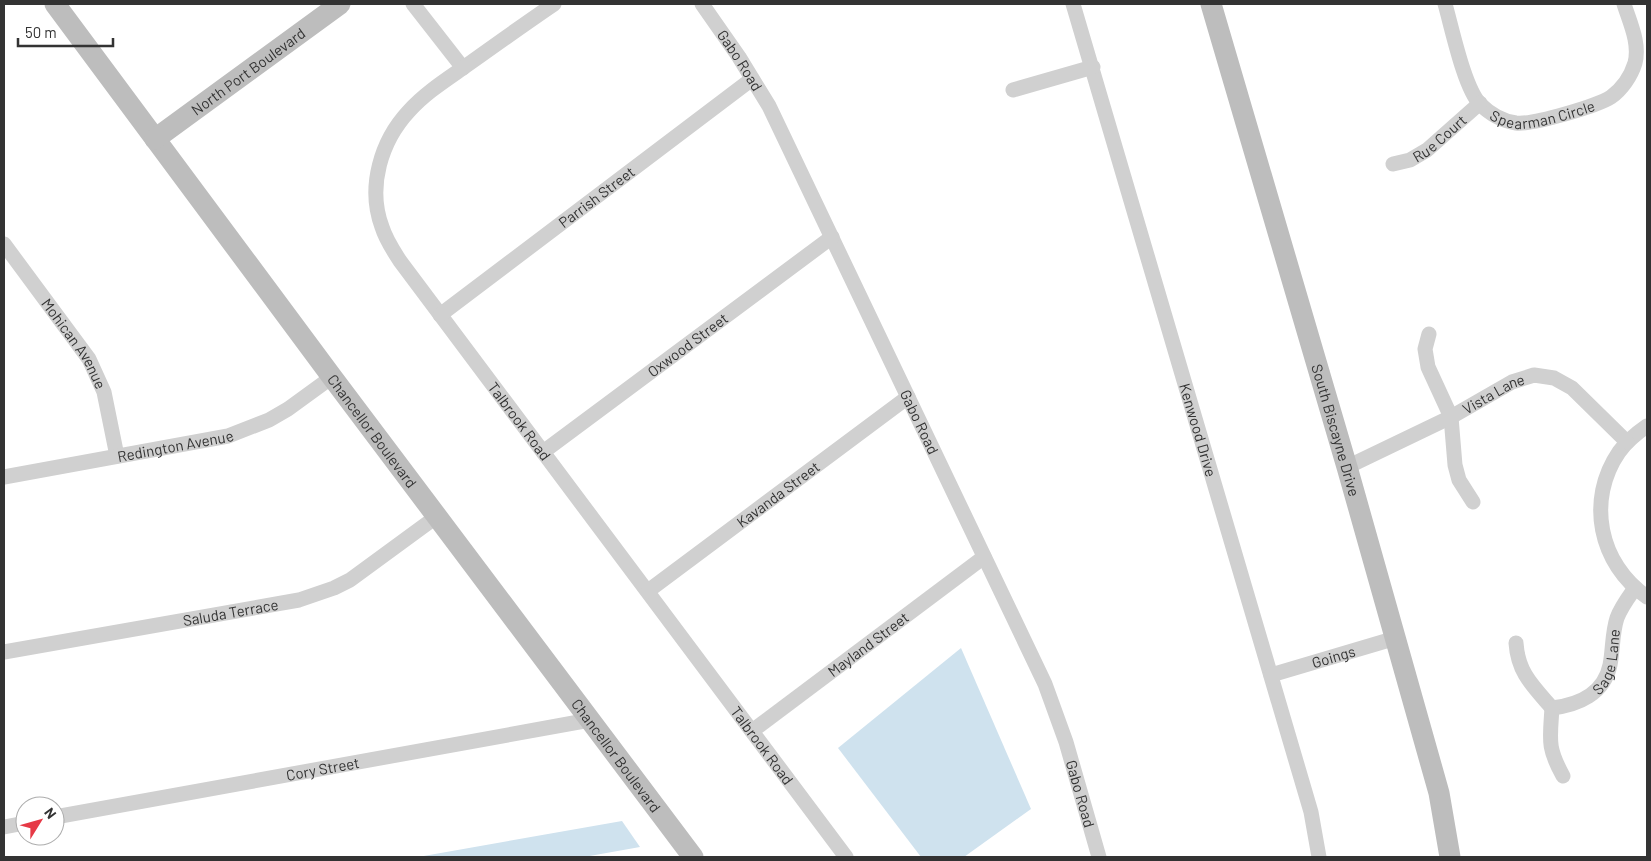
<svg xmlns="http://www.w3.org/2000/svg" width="1651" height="861" viewBox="0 0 1651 861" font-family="Barlow,sans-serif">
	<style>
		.water { fill: #cfe2ee }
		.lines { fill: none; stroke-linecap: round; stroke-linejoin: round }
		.street { stroke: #d0d0d0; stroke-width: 15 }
		.secondary { stroke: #bdbdbd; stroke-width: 21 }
		.labels { text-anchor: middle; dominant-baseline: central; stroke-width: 5; stroke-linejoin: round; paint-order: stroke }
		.street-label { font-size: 15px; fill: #333; stroke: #fff }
	</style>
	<rect width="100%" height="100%" fill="#fff"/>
	<g class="water">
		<polygon points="961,648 1031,809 964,857 921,857 838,748"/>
		<polygon points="622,821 640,847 584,857 418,857"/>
	</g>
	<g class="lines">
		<g class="street">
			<polyline points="413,4 463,68"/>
			<path id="s1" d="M554,4C526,23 498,43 470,63C449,78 426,92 409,111C381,141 367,187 382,227C386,240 393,250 400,261L846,857"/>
			<path id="s2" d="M702,4L739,57L769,106L1045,684L1066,742L1099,857"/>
			<path id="s3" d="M1073,4L1311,812L1319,857"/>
			<path id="s4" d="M1445,4C1452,28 1464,87 1480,104C1490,114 1502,121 1516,123C1533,125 1597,106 1611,97C1622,89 1631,76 1635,63C1640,43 1630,23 1624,4"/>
			<polyline points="1013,90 1093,67"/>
			<path id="s5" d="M1393,164L1410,160L1427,150L1480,103"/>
			<path id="s6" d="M4,244L89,359L104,392L117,456"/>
			<path id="s7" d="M440,315L752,79"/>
			<polyline points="1429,334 1425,349 1428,367 1451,417 1455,465 1459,480 1473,502"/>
			<path d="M1647,426C1637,433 1627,441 1619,452C1586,500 1599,564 1647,597"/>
			<path id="s8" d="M543,452L832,237"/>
			<path id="s9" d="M1347,467L1451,417L1512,382L1534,375L1554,378L1572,388L1627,442"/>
			<path id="s10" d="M4,477L228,436L269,420L288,409L332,377"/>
			<path id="s11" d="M648,591L908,397"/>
			<path d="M1516,643C1518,673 1533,686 1552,708"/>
			<path id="s12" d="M4,652L299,600L334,588L350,580L436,517"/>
			<path id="s13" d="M1271,675L1396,638"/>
			<path id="s14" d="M1552,708C1578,705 1604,694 1610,665C1613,650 1612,633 1617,618C1621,607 1628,598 1635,588"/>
			<path d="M1552,708C1550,740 1547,747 1563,776"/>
			<path id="s15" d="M752,731L984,557"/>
			<path id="s16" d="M55,817L590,720"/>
			<polyline points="4,827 25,823"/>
		</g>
		<g class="secondary">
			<path id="s17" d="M55,4L332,377L693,857"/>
			<path id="s18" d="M1211,4L1347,467L1439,793L1450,857"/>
			<path id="s19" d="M155,139L340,4"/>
		</g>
	</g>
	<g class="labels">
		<g class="street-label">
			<text stroke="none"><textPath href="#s2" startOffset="68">Gabo Road</textPath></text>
			<text stroke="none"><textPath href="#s19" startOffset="115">North Port Boulevard</textPath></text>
			<text stroke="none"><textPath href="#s4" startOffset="175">Spearman Circle</textPath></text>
			<text stroke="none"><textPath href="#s5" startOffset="54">Rue Court</textPath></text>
			<text stroke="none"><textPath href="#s7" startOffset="196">Parrish Street</textPath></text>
			<text stroke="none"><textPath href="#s6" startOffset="122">Mohican Avenue</textPath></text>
			<text stroke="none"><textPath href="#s8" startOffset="180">Oxwood Street</textPath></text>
			<text stroke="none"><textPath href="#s9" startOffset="164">Vista Lane</textPath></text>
			<text stroke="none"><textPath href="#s1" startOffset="544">Talbrook Road</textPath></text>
			<text stroke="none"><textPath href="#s2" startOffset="472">Gabo Road</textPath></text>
			<text stroke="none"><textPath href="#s18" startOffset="444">South Biscayne Drive</textPath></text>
			<text stroke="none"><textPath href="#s3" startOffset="444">Kenwood Drive</textPath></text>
			<text stroke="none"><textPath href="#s17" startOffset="532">Chancellor Boulevard</textPath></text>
			<text stroke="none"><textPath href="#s10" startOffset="174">Redington Avenue</textPath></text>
			<text stroke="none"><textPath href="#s11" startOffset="162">Kavanda Street</textPath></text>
			<text stroke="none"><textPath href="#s12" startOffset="230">Saluda Terrace</textPath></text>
			<text stroke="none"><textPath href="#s15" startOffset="145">Mayland Street</textPath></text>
			<text stroke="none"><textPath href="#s13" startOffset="65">Goings</textPath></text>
			<text stroke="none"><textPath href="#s14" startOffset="80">Sage Lane</textPath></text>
			<text stroke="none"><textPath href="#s1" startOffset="949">Talbrook Road</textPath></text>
			<text stroke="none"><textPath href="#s17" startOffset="938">Chancellor Boulevard</textPath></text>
			<text stroke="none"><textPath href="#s16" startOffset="272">Cory Street</textPath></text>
			<text stroke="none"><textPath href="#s2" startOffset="878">Gabo Road</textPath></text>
		</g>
	</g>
	<rect width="1651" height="861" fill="none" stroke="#333333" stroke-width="10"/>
	<g transform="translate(40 821) rotate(53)"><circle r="24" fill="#ffffff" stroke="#adadad"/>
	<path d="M0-4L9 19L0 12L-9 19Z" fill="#e63946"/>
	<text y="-8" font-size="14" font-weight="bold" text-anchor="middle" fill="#333333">N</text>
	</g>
	<path d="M18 38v8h95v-8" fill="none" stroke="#333333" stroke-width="2.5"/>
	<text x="25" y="38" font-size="15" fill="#333333" stroke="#ffffff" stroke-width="4" paint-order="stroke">50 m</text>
</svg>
